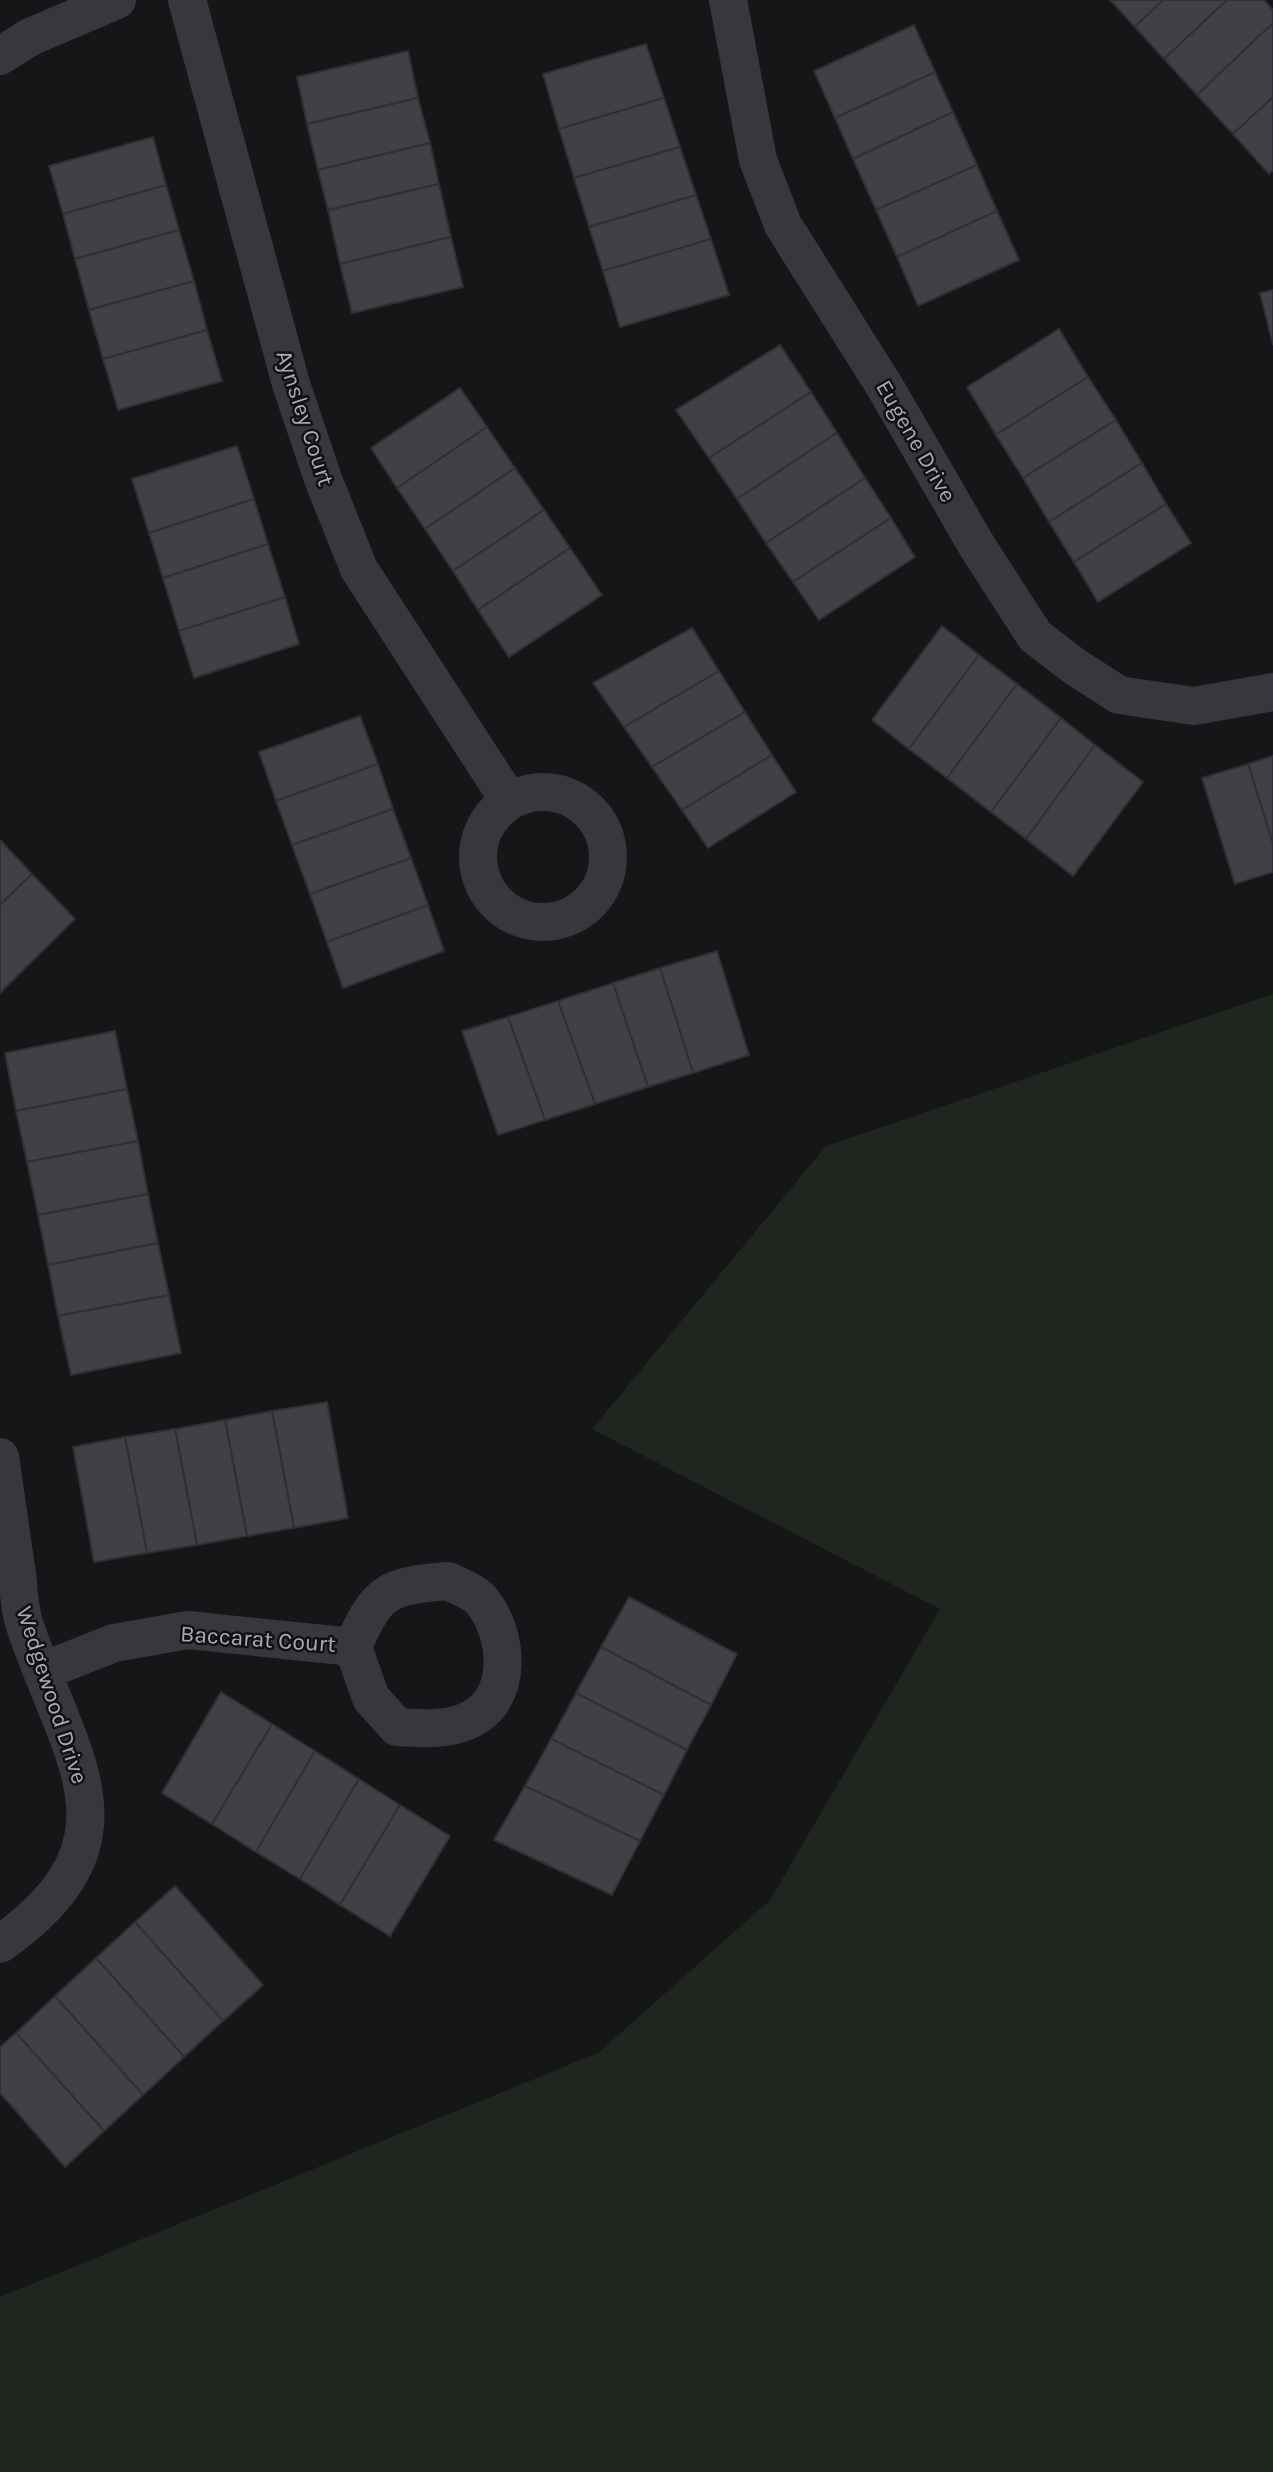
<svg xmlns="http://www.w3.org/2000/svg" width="1273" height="2472" viewBox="0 0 1273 2472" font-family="Karla,sans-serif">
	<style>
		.green { fill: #1e261f }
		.building { fill: #404145; stroke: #303034; stroke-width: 2 }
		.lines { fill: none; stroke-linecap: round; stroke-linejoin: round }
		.street { stroke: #37383d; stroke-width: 38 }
		.labels { text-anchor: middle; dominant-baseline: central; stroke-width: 5; stroke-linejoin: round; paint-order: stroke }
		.street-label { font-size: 23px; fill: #a8adb8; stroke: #111113 }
	</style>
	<rect width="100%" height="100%" fill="#161618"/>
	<polygon class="green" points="1273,994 1273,2472 0,2472 0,2297 598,2053 770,1900 940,1609 592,1429 826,1146"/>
	<g class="building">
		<polygon points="1110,0 1163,0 1135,27"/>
		<polygon points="1163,0 1227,0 1164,59 1135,27"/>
		<polygon points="1227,0 1264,0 1273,10 1273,23 1197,95 1164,59"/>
		<polygon points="1273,23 1273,97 1233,134 1197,95"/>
		<polygon points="914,25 935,72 835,118 814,71"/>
		<polygon points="646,44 664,98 559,129 543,74"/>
		<polygon points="408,51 418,98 307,124 297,77"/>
		<polygon points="935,72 953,112 853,159 835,118"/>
		<polygon points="1273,97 1273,170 1269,174 1233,134"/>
		<polygon points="418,98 430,143 318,170 307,124"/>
		<polygon points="664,98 680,147 574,178 559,129"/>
		<polygon points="953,112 977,165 876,210 853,159"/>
		<polygon points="153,137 166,185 63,214 49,166"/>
		<polygon points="430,143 439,184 328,210 318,170"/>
		<polygon points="680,147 696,195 589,227 574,178"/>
		<polygon points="977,165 997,211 897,257 876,210"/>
		<polygon points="439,184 451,237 340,264 328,210"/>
		<polygon points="166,185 179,230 75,259 63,214"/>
		<polygon points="696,195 711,239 603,271 589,227"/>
		<polygon points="997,211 1019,260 918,306 897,257"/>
		<polygon points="179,230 194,281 89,310 75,259"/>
		<polygon points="451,237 463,287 352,313 340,264"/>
		<polygon points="711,239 729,295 620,327 603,271"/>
		<polygon points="194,281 207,330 103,359 89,310"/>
		<polygon points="1273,290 1273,345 1260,293"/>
		<polygon points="1059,329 1088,377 996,435 967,387"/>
		<polygon points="207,330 222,381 118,410 103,359"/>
		<polygon points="780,345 811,392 709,458 676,410"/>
		<polygon points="1088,377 1116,420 1023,478 996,435"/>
		<polygon points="460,388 487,427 397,488 371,448"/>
		<polygon points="811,392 837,433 737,499 709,458"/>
		<polygon points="1116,420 1142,463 1049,522 1023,478"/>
		<polygon points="487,427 515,468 425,529 397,488"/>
		<polygon points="837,433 865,478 766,543 737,499"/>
		<polygon points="237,446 254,499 149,533 132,479"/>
		<polygon points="1142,463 1166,504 1074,562 1049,522"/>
		<polygon points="515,468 544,510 453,571 425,529"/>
		<polygon points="865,478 891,518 793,582 766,543"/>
		<polygon points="254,499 268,544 163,578 149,533"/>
		<polygon points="1166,504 1191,543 1098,602 1074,562"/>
		<polygon points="544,510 570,548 478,610 453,571"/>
		<polygon points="891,518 915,557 819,620 793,582"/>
		<polygon points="268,544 285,597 179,631 163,578"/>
		<polygon points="570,548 602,595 509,657 478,610"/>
		<polygon points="285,597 299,644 194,678 179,631"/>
		<polygon points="942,626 979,655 909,749 872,720"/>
		<polygon points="692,628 719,671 624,727 593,683"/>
		<polygon points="979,655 1017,684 947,778 909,749"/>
		<polygon points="719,671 745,712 652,767 624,727"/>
		<polygon points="1017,684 1061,718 991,812 947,778"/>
		<polygon points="745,712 772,755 682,810 652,767"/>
		<polygon points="360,716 378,764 276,801 259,752"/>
		<polygon points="1061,718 1095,745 1026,839 991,812"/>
		<polygon points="1095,745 1143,782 1073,876 1026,839"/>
		<polygon points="772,755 796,792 708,848 682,810"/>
		<polygon points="1273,756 1273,844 1248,764"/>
		<polygon points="378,764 393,809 292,845 276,801"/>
		<polygon points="1248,764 1273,844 1273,872 1235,884 1202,778"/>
		<polygon points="393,809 411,858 310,894 292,845"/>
		<polygon points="0,840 32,874 0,905"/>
		<polygon points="411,858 428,905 327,942 310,894"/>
		<polygon points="32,874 75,919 0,993 0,905"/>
		<polygon points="428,905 444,951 343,988 327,942"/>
		<polygon points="717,951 749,1055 693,1073 660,968"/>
		<polygon points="660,968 693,1073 648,1087 613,983"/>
		<polygon points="613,983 648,1087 595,1104 558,1001"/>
		<polygon points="558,1001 595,1104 545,1120 508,1017"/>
		<polygon points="508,1017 545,1120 498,1135 462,1031"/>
		<polygon points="115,1031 127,1089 16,1111 5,1053"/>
		<polygon points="127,1089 138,1141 27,1162 16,1111"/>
		<polygon points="138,1141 148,1194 38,1215 27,1162"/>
		<polygon points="148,1194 158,1243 48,1265 38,1215"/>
		<polygon points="158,1243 169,1295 58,1316 48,1265"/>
		<polygon points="169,1295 181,1353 71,1375 58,1316"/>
		<polygon points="327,1402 348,1518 294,1528 272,1411"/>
		<polygon points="272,1411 294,1528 247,1536 225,1420"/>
		<polygon points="225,1420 247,1536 197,1545 175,1429"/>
		<polygon points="175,1429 197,1545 147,1553 125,1437"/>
		<polygon points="125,1437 147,1553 94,1562 73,1447"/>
		<polygon points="629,1597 737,1654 711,1705 601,1647"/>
		<polygon points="601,1647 711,1705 687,1750 576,1693"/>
		<polygon points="221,1692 272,1724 212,1824 162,1793"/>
		<polygon points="576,1693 687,1750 664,1795 551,1739"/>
		<polygon points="272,1724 315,1751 256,1852 212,1824"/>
		<polygon points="551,1739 664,1795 640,1841 525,1786"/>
		<polygon points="315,1751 359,1779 300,1879 256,1852"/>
		<polygon points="359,1779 400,1805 340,1905 300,1879"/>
		<polygon points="525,1786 640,1841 612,1895 494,1840"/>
		<polygon points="400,1805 450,1836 390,1936 340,1905"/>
		<polygon points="175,1886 263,1985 223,2021 135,1922"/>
		<polygon points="135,1922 223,2021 184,2057 96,1958"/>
		<polygon points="96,1958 184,2057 143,2095 55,1996"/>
		<polygon points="55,1996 143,2095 104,2131 16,2033"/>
		<polygon points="16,2033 104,2131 65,2167 0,2093 0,2047"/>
	</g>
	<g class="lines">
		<g class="street">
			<polyline points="187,0 291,384 323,479 359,569 508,799"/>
			<polyline points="728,0 758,160 783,225 885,387 977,546 1035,636 1074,666 1119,695 1194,706 1273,692"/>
			<polyline points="0,56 30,37 117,0"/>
			<circle cx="543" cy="857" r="65"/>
			<path d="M0,1457C6,1496 11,1535 17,1573C19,1590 19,1610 25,1626C69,1758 147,1840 0,1944"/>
			<path d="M448,1581C458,1586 473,1591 481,1600C509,1633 515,1701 467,1721C445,1731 421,1728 397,1727L371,1698L353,1647C377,1590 388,1586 448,1581Z"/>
			<polyline points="43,1671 114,1643 188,1630 353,1647"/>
		</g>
	</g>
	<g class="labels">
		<g class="street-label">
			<text transform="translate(305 418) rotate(72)">Aynsley Court</text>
			<text transform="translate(916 441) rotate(60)">Eugene Drive</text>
			<text transform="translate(258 1639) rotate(4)">Baccarat Court</text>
			<text transform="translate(52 1695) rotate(72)">Wedgewood Drive</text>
		</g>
	</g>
</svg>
